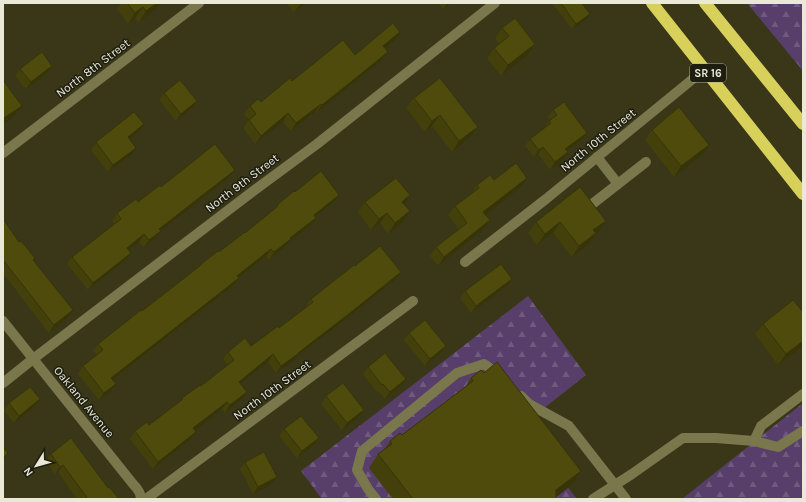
<svg xmlns="http://www.w3.org/2000/svg" width="806" height="502" viewBox="0 0 806 502" font-family="Karla,sans-serif">
	<style>
		.forest { fill: url(#forest-firs) }
		.lines { fill: none; stroke-linecap: round; stroke-linejoin: round }
		.minor { stroke: #79774b; stroke-width: 10 }
		.highway { stroke: #d7d15b; stroke-width: 12 }
		.wall { fill: #43400b }
		.shaded-wall { fill: #373409 }
		.building { fill: #4e4b0d; stroke: #373409 }
		.labels { text-anchor: middle; dominant-baseline: central; stroke-width: 3; stroke-linejoin: round; paint-order: stroke }
		.shield { fill: #1e1e10; stroke: #adac9b; stroke-width: 1 }
		.shield-label { font-size: 11px; font-weight: bold; fill: #eae9d7 }
		.street-label { font-size: 12px; fill: #eae9d7; stroke: #1e1e10 }
	</style>
	<defs>
		<pattern id="forest-firs" width="22" height="20" patternUnits="userSpaceOnUse"><rect width="22" height="20" fill="#583f6b"/><path d="M5 1l3.5 6h-7zM16 11l3.5 6h-7z" fill="#705b7f"/></pattern>
	</defs>
	<rect width="100%" height="100%" fill="#393718"/>
	<g class="forest">
		<polygon points="747,3 803,3 803,71"/>
		<polygon points="528,296 586,375 520,427 577,499 322,499 301,471"/>
		<polygon points="803,403 803,499 682,499"/>
	</g>
	<g class="lines">
		<g class="minor">
			<polyline points="3,153 199,3"/>
			<polyline points="597,157 618,184"/>
			<polyline points="591,205 646,162"/>
			<polyline points="465,262 546,199 705,69"/>
			<path d="M3,321L133,484C137,488 141,493 141,499"/>
			<polyline points="3,383 33,359 252,192 317,144 495,3"/>
			<polyline points="803,394 761,426 754,441 778,447 803,431"/>
			<polyline points="521,396 529,404 569,426 626,499"/>
			<polyline points="146,499 413,301"/>
			<polyline points="376,499 368,489 357,470 362,451 457,373 484,364 501,376"/>
			<polyline points="593,499 632,474 683,438 716,438 754,441"/>
		</g>
		<g class="highway">
			<polyline points="652,3 803,194"/>
			<polyline points="705,3 803,124"/>
		</g>
	</g>
	<g class="wall">
		<polygon points="121,3 161,3 158,7 139,22 135,18 128,24 117,9"/>
		<polygon points="286,3 306,3 294,13"/>
		<polygon points="438,3 451,3 443,9"/>
		<polygon points="552,3 582,3 585,20 572,29"/>
		<polygon points="502,28 535,44 528,55 501,76 487,58 494,48 499,44 495,38"/>
		<polygon points="395,40 385,48 388,52 382,60 341,93 316,113 315,112 291,131 283,122 255,144 243,128 249,120 244,114 250,106 261,102 292,81"/>
		<polygon points="20,69 47,73 26,89 15,76"/>
		<polygon points="440,78 470,137 452,152 432,126 425,132 406,108 414,98"/>
		<polygon points="164,93 197,101 192,108 176,121 159,100"/>
		<polygon points="553,110 587,133 582,140 567,151 563,160 550,170 538,154 534,157 525,146 530,139 544,128 550,120 548,117"/>
		<polygon points="144,124 139,131 129,139 131,155 108,172 91,150 96,142"/>
		<polygon points="652,130 702,155 674,177 645,140"/>
		<polygon points="235,170 230,177 160,231 156,238 144,247 139,242 129,250 131,253 126,260 88,290 67,264 72,257 115,224 112,221 117,213 138,202 161,187"/>
		<polygon points="494,180 521,187 485,214 490,220 484,229 438,266 430,256 436,247 459,229 448,215 455,206 471,194 477,185"/>
		<polygon points="580,187 599,231 596,233 589,244 572,257 553,233 537,245 528,233 536,222"/>
		<polygon points="295,192 334,202 315,217 311,225 288,243 286,246 269,260 266,256 239,278 234,285 113,380 116,384 111,391 99,400 78,374 83,366 97,355 93,351 98,344 142,311 198,267 201,264 219,252 245,233 274,210 277,205"/>
		<polygon points="365,202 404,204 403,222 388,234 380,223 371,230 358,212"/>
		<polygon points="3,219 33,261 68,318 49,333 17,292 17,291 3,274"/>
		<polygon points="355,266 396,279 345,320 295,358 293,361 276,373 268,362 240,384 242,399 225,413 222,409 194,430 196,432 191,439 153,469 130,439 135,431 149,425 181,400 182,398 201,386 228,365 223,359 228,352 251,346 279,328 307,307 306,306 311,299"/>
		<polygon points="507,286 471,313 460,298 465,291"/>
		<polygon points="763,324 803,346 778,365 755,334"/>
		<polygon points="409,333 446,346 441,353 425,366 404,340"/>
		<polygon points="368,367 406,379 401,386 385,399 378,391 377,392 363,374"/>
		<polygon points="471,378 581,471 572,485 556,497 556,499 393,499 369,468 378,454 383,451 390,441 402,435 465,387"/>
		<polygon points="326,396 364,410 359,417 342,430 321,404"/>
		<polygon points="40,399 35,407 14,423 4,411 9,403"/>
		<polygon points="284,429 314,445 297,458 279,436"/>
		<polygon points="51,454 108,488 119,499 77,499 58,472 55,474 45,461"/>
		<polygon points="245,462 277,477 272,484 253,494 240,469"/>
	</g>
	<g class="shaded-wall">
		<polygon points="157,3 161,3 158,7 139,22 146,11"/>
		<polygon points="301,3 306,3 294,13"/>
		<polygon points="448,3 451,3 443,9"/>
		<polygon points="143,7 135,18 128,24 135,13"/>
		<polygon points="590,14 585,20 572,29 576,24"/>
		<polygon points="400,32 395,40 378,54 383,46"/>
		<polygon points="535,44 528,55 501,76 508,65"/>
		<polygon points="388,52 382,60 341,93 316,113 322,105"/>
		<polygon points="52,66 47,73 26,89 31,82"/>
		<polygon points="197,101 192,108 176,121 181,114"/>
		<polygon points="321,104 315,112 291,131 296,123"/>
		<polygon points="22,106 14,116 3,125 3,120 4,118"/>
		<polygon points="288,113 283,122 255,144 261,136"/>
		<polygon points="440,115 432,126 425,132 432,121"/>
		<polygon points="144,124 139,131 122,145 128,137"/>
		<polygon points="478,127 470,137 452,152 459,141"/>
		<polygon points="587,133 582,140 560,156 565,149"/>
		<polygon points="709,145 702,155 674,177 681,166"/>
		<polygon points="543,147 538,154 534,157 539,150"/>
		<polygon points="136,148 131,155 108,172 113,165"/>
		<polygon points="568,152 563,160 550,170 555,162"/>
		<polygon points="235,170 230,177 154,236 159,229"/>
		<polygon points="527,178 521,187 477,221 483,212"/>
		<polygon points="339,195 334,202 308,222 314,215"/>
		<polygon points="410,195 403,206 402,202"/>
		<polygon points="410,211 403,222 388,234 395,223"/>
		<polygon points="387,213 380,223 371,230 379,219"/>
		<polygon points="316,218 311,225 288,243 286,246 269,260 274,252 290,238"/>
		<polygon points="490,220 484,229 438,266 444,257"/>
		<polygon points="606,221 599,231 586,240 593,230"/>
		<polygon points="560,222 553,233 537,245 545,234"/>
		<polygon points="161,231 156,238 144,247 149,240"/>
		<polygon points="596,233 589,244 572,257 579,246"/>
		<polygon points="144,234 139,242 122,255 127,248"/>
		<polygon points="271,249 266,256 232,283 237,276"/>
		<polygon points="131,253 126,260 88,290 93,283"/>
		<polygon points="401,272 396,279 345,320 295,358 293,361 276,373 281,366"/>
		<polygon points="239,278 234,285 106,385 111,378"/>
		<polygon points="512,279 507,286 471,313 476,306"/>
		<polygon points="73,310 68,318 49,333 54,325"/>
		<polygon points="803,341 803,346 778,365 786,354"/>
		<polygon points="446,346 441,353 425,366 430,359"/>
		<polygon points="273,354 268,362 234,389 239,382"/>
		<polygon points="406,379 401,386 385,399 390,392"/>
		<polygon points="116,384 111,391 99,400 104,393"/>
		<polygon points="247,392 242,399 225,413 230,405"/>
		<polygon points="40,399 35,407 14,423 19,416"/>
		<polygon points="227,402 222,409 188,436 193,428"/>
		<polygon points="364,410 359,417 342,430 347,423"/>
		<polygon points="196,432 191,439 153,469 158,462"/>
		<polygon points="319,438 314,445 297,458 302,451"/>
		<polygon points="8,453 3,461 3,458"/>
		<polygon points="63,465 58,472 55,474 60,467"/>
		<polygon points="581,471 572,485 553,499 556,490"/>
		<polygon points="277,477 272,484 253,494 258,487"/>
	</g>
	<g class="building">
		<polygon points="127,3 157,3 146,11 143,7 135,13"/>
		<polygon points="561,3 582,3 590,14 576,24"/>
		<polygon points="515,18 535,44 508,65 494,48 509,36 502,28"/>
		<polygon points="393,23 400,32 383,46 388,52 347,85 322,105 321,104 296,123 288,113 261,136 249,120 256,114 250,106 258,99 261,102 290,78 292,81 343,40 355,55"/>
		<polygon points="42,52 52,66 31,82 20,69"/>
		<polygon points="440,78 478,127 459,141 440,115 432,121 414,98"/>
		<polygon points="3,80 22,106 4,118 3,117"/>
		<polygon points="180,80 197,101 181,114 164,93"/>
		<polygon points="564,102 587,133 565,149 568,152 555,162 543,147 539,150 530,139 551,123 549,121 557,115 553,110"/>
		<polygon points="679,107 709,145 681,166 652,130"/>
		<polygon points="134,112 144,124 128,137 136,148 113,165 96,142"/>
		<polygon points="215,144 235,170 159,229 161,231 149,240 144,234 127,248 131,253 93,283 72,257 121,219 117,213 136,199 138,202 160,185 161,187"/>
		<polygon points="516,163 527,178 483,212 490,220 444,257 436,247 467,223 455,206 479,188 477,185 490,175 494,180"/>
		<polygon points="321,171 339,195 314,215 316,218 290,238 291,239 274,252 271,249 237,276 239,278 111,378 116,384 104,393 83,366 103,350 98,344 141,310 142,311 201,265 201,264 218,251 219,252 245,232 245,233 278,206 277,205 294,191 295,192"/>
		<polygon points="396,178 410,195 402,202 410,211 395,223 387,213 379,219 365,202"/>
		<polygon points="580,187 606,221 593,230 596,233 579,246 560,222 545,234 536,222"/>
		<polygon points="3,219 19,242 21,241 35,258 33,260 73,310 54,325 22,284 3,260"/>
		<polygon points="380,246 401,272 350,313 298,353 298,354 281,366 273,354 239,382 247,392 230,405 227,402 193,428 196,432 158,462 135,431 147,422 149,425 183,399 182,398 200,385 201,386 234,360 228,352 245,338 251,346 278,326 279,328 313,302 311,299 354,265 355,266"/>
		<polygon points="501,264 512,279 476,306 465,291"/>
		<polygon points="793,300 803,312 803,341 786,354 763,324"/>
		<polygon points="425,320 446,346 430,359 409,333"/>
		<polygon points="385,353 406,379 390,392 383,384 382,385 368,367"/>
		<polygon points="497,362 581,471 556,490 556,499 413,499 378,454 392,444 390,441 400,433 402,435 473,381 471,378 481,370 484,373"/>
		<polygon points="343,383 364,410 347,423 326,396"/>
		<polygon points="30,387 40,399 19,416 9,403"/>
		<polygon points="301,416 319,438 302,451 284,429"/>
		<polygon points="71,438 108,488 109,487 119,499 88,499 63,465 60,467 51,454"/>
		<polygon points="3,447 8,453 3,458"/>
		<polygon points="264,452 277,477 258,487 245,462"/>
	</g>
	<g class="labels">
		<rect class="shield" x="690" y="64" width="36" height="18" rx="3"/>
		<g class="shield-label">
			<text x="708" y="73">SR 16</text>
		</g>
		<g class="street-label">
			<text transform="translate(93 68) rotate(-37)">North 8th Street</text>
			<text transform="translate(598 140) rotate(-39)">North 10th Street</text>
			<text transform="translate(242 183) rotate(-37)">North 9th Street</text>
			<text transform="translate(272 390) rotate(-36)">North 10th Street</text>
			<text transform="translate(84 402) rotate(51)">Oakland Avenue</text>
		</g>
	</g>
	<rect width="806" height="502" fill="none" stroke="#eae9d7" stroke-width="8"/>
	<g transform="translate(36 466) rotate(233)" stroke="#1e1e10" stroke-width="3" paint-order="stroke">
	<path d="M0-3L7 15L0 10L-7 15Z" fill="#eae9d7"/>
	<text y="-6" font-size="11" font-weight="bold" text-anchor="middle" fill="#eae9d7">N</text>
	</g>
</svg>
